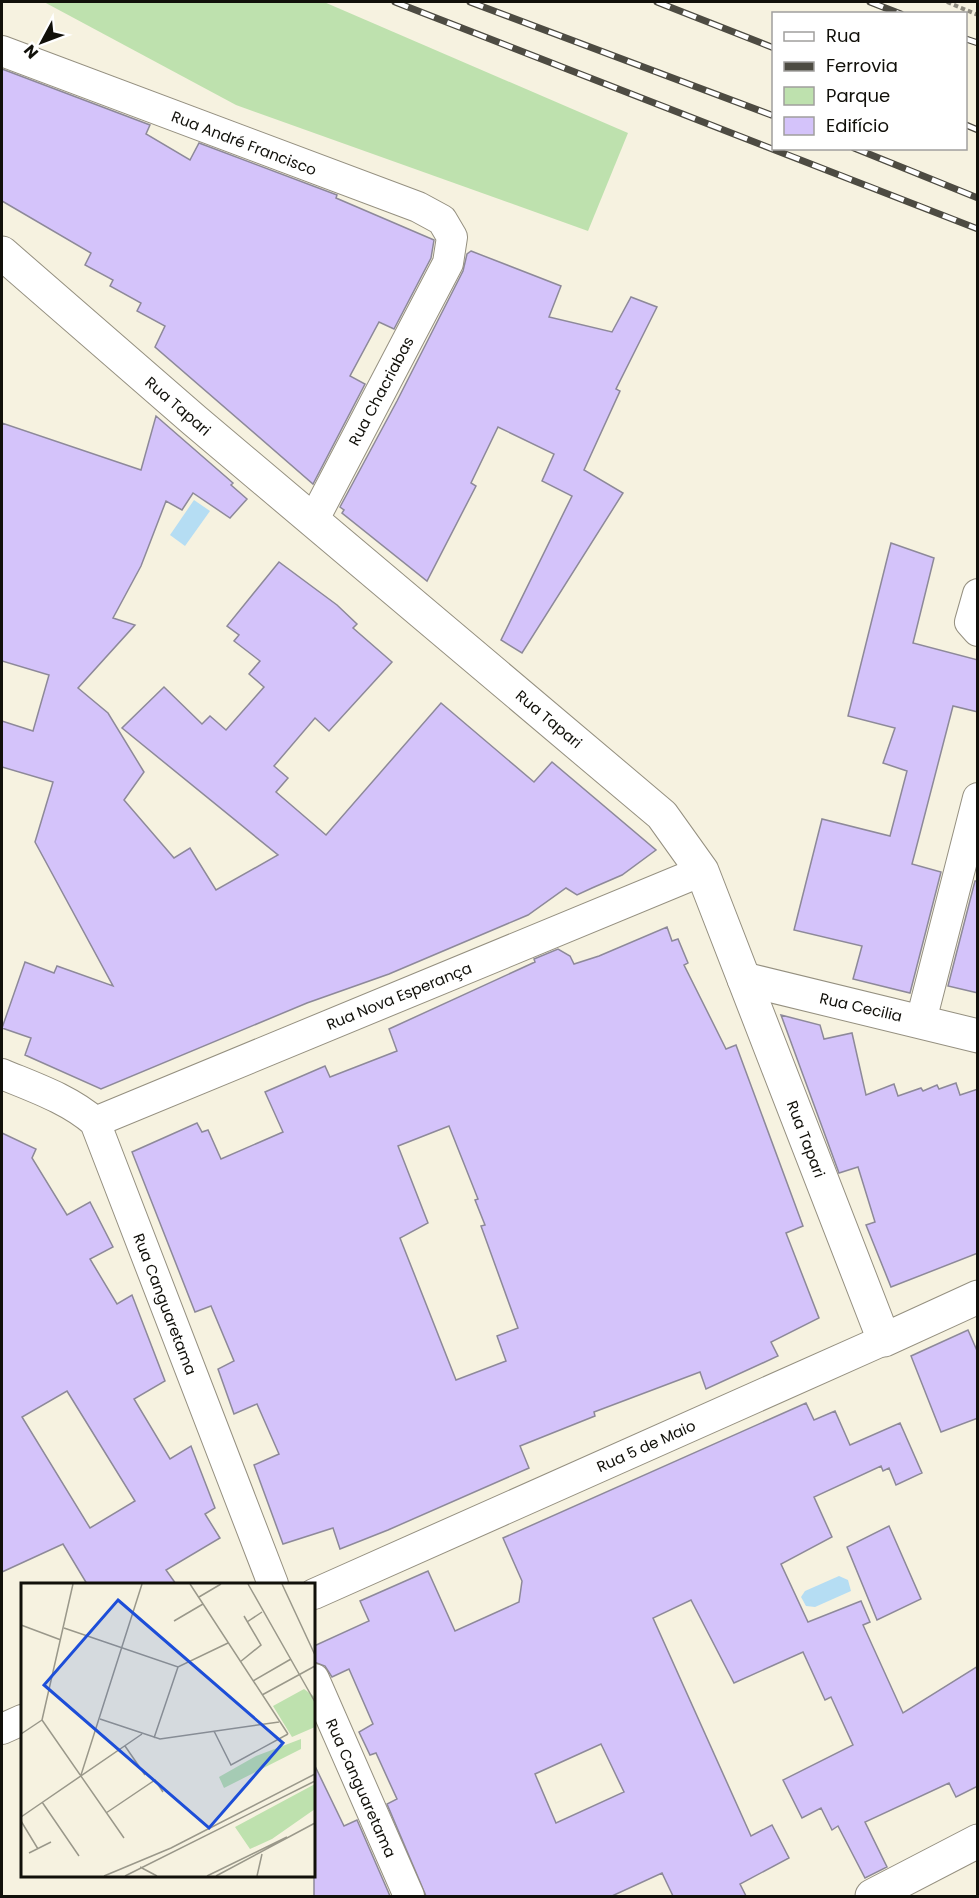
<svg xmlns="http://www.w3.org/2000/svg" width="979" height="1898" viewBox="0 0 979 1898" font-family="Poppins,sans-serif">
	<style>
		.green { fill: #bee1ae }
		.water { fill: #b5ddf3 }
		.building { fill: #d4c3fa; stroke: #8d8999; stroke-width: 1.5; fill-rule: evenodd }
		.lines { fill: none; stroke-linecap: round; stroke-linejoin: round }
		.minor-casing { stroke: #959080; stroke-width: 32 }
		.tertiary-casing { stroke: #959080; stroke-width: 35 }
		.path { stroke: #8e8b7f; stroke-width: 4; stroke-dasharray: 4.5 3; stroke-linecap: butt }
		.minor { stroke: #fff; stroke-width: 30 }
		.tertiary { stroke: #fff; stroke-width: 33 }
		.rail-casing { stroke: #4d4b42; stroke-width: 7 }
		.rail { stroke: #fff; stroke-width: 4.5; stroke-dasharray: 14; stroke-linecap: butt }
		.labels { text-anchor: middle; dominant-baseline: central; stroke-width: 4.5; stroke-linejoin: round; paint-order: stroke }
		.street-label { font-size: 15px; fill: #11100a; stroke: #fff }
		.inset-road { fill: none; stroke: #9a988a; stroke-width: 1.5 }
		.view { fill: #1d4ed8; fill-opacity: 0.15; stroke: #1d4ed8; stroke-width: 3 }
		.inset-edge { fill: none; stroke: #11100a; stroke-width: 3 }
	</style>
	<rect width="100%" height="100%" fill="#f6f2e0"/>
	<polygon class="green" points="44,2 324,2 628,133 588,231 236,105"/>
	<g class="water">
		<polygon points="194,500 210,511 185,546 170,535"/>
		<polygon points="839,1576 848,1580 851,1591 815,1607 806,1606 801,1597 805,1591"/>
	</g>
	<g class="building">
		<polygon points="2,69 150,125 146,134 190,160 199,143 337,195 336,198 434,240 431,258 394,329 379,322 350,376 365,384 313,484 155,347 165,326 137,311 141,303 110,286 113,280 85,265 91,253 2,201"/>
		<polygon points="471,251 561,286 549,317 612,332 631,297 657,307 616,389 620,391 584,470 623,493 522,653 501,640 572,496 542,481 554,454 498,427 471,483 476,486 427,581 342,513 344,510 340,507 397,401 463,271 467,254"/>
		<polygon points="156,416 233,483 231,485 247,499 230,518 193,493 182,510 166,501 141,566 113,618 135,625 78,688 108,713 144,772 124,800 174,858 190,848 216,890 278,855 122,728 164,687 202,724 210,716 226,730 264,687 249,674 260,661 234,641 239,635 227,626 279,562 337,605 357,624 353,628 392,662 329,731 315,718 274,766 288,778 276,792 326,835 441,703 534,782 552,762 656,850 622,875 592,888 577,895 566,888 528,915 389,974 307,1003 101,1089 25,1055 31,1038 2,1028 25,962 54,973 57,966 113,986 35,842 53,782 2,767 2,721 33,731 49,675 2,661 2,423 141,470"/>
		<polygon points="891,543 934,558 913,643 978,660 978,712 953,706 912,864 941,872 910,993 853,979 862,946 794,930 822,819 890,836 907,771 883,763 895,728 848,716"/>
		<polygon points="975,881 978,881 978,993 948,986"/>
		<path d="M667,927L672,941L678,939L688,963L684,965L726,1049L736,1045L803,1226L786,1233L819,1318L771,1342L778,1356L706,1389L700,1372L594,1412L595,1416L520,1446L529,1468L388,1530L340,1549L333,1528L283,1544L254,1465L279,1454L257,1404L234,1414L218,1369L234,1361L211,1306L195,1312L132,1152L197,1123L202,1132L208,1130L221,1159L283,1132L265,1092L325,1066L330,1077L397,1051L389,1029L535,962L534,959L558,949L570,956L574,964L599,956ZM449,1126L478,1199L475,1200L485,1225L481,1226L518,1328L497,1336L506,1361L456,1380L400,1238L428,1223L398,1146Z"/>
		<polygon points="781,1015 820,1025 824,1039 852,1033 866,1095 894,1084 898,1096 921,1088 923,1091 937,1085 939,1089 956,1083 960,1095 978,1089 978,1253 891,1287 866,1225 875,1222 858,1167 839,1173"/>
		<path d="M2,1133L36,1149L32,1158L67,1215L90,1202L113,1247L90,1259L117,1304L132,1295L165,1381L134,1399L170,1459L191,1446L215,1508L205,1514L220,1538L166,1570L176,1584H87L63,1544L2,1572ZM67,1391L135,1501L90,1528L22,1417Z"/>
		<polygon points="968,1330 978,1353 978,1418 941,1432 911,1356"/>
		<path d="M806,1403L814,1420L835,1411L850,1445L900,1423L922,1473L896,1485L889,1468L883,1471L881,1466L814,1497L832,1537L781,1564L808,1622L861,1601L870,1622L863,1625L903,1713L978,1666V1786L956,1797L949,1783L865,1822L887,1867L865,1878L838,1826L832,1830L821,1808L802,1818L783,1780L853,1745L831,1697L825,1700L803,1652L734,1683L691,1600L653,1618L751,1836L772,1825L789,1858L740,1884L746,1896H673L662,1873L612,1896H426L387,1804L397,1799L376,1753L370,1755L359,1732L373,1724L349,1669L332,1677L325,1666L314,1662V1646L369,1621L360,1601L428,1571L455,1631L519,1602L522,1581L503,1538ZM601,1744L624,1792L556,1823L535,1774Z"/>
		<polygon points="889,1526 921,1599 877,1620 847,1547"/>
		<polygon points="314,1764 344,1826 357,1820 390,1896 314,1896"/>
	</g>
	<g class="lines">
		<g class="minor-casing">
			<g id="minor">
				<polyline points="2,51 418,207 442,220 452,237 448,263 314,519"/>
				<polyline points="978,594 970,622 978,631"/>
				<polyline points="921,1021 978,798"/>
				<path d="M2,1074C33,1087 69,1099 95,1122L273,1584"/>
				<polyline points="95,1122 702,871"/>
				<polyline points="314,1594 884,1340"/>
				<polyline points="314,1679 409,1896"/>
				<polyline points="2,1729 22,1720"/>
			</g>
		</g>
		<g class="tertiary-casing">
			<g id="tertiary">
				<polyline points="2,253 194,420 662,815 702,871 884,1340 978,1297"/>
				<polyline points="744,979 978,1036"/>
				<polyline points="872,1896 978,1841"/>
			</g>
		</g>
		<polyline class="path" points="947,2 978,15"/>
		<use href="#minor" class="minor"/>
		<use href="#tertiary" class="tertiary"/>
		<g class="rail-casing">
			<g id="rail">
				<polyline points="395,2 978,229"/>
				<polyline points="470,2 774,116"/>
				<polyline points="657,2 774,48"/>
				<polyline points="870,2 901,14"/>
				<polyline points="966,39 978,43"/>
				<polyline points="966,125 978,130"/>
				<polyline points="854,148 978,198"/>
			</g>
		</g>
		<use href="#rail" class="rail"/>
	</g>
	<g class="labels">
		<g class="street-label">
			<text transform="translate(244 143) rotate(21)">Rua André Francisco</text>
			<text transform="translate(381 391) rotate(-62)">Rua Chacriabas</text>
			<text transform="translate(178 406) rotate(41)">Rua Tapari</text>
			<text transform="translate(549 719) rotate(40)">Rua Tapari</text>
			<text transform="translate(399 996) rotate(-22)">Rua Nova Esperança</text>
			<text transform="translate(861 1007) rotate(13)">Rua Cecilia</text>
			<text transform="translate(806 1139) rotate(69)">Rua Tapari</text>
			<text transform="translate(165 1304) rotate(69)">Rua Canguaretama</text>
			<text transform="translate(646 1446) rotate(-24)">Rua 5 de Maio</text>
			<text transform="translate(361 1788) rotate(66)">Rua Canguaretama</text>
		</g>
	</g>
	<g transform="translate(21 1583)">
		<rect width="294" height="294" fill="#f6f2e0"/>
		<path d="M283,106L294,114V144L271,154L252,123ZM280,156V166L203,205L198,194L235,173ZM294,201V226L251,256L229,266L214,244Z" fill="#bee1ae"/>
		<path class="inset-road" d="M169,1L267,151M227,1L294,119M261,1L294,72M178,14L200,1M153,38L182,21M226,39L241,29M0,42L40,57M43,45L157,84L207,60M219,79L240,62L223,33M232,98L270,76M241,112L294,83M79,136L139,156L258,139M21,137L103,255M21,137L52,1M193,148L210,182L267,151M0,151L21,137M133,155L157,84M104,163L124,192M60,192L121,1M21,219L58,273M85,230L134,197L142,209M0,234L121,151M0,238L17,266M8,270L30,259M119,284L136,293M83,293L150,265L294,191M104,293L294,198M186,293L266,254M195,293L294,240M236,293L241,271"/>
		<path class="view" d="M97,17L262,160L188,245L23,102Z"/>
		<rect width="294" height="294" class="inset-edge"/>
	</g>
	<rect width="979" height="1898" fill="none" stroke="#11100a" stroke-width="6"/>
	<rect x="772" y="12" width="195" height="138" fill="#ffffff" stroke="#a09f9d" stroke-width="1.5"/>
	<rect x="784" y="32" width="30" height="9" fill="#ffffff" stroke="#a09f9d" stroke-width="1.5"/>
	<text x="826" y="42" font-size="18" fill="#11100a">Rua</text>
	<rect x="784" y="62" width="30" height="9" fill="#4d4b42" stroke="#a09f9d" stroke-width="1.5"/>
	<text x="826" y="72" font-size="18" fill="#11100a">Ferrovia</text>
	<rect x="784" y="87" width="30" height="18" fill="#bee1ae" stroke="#a09f9d" stroke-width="1.5"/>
	<text x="826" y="102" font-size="18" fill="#11100a">Parque</text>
	<rect x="784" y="117" width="30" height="18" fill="#d4c3fa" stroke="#a09f9d" stroke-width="1.5"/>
	<text x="826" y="132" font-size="18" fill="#11100a">Edifício</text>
	<g transform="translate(42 42) rotate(229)" stroke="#ffffff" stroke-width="4.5" paint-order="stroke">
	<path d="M0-4.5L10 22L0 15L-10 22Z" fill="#11100a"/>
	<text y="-9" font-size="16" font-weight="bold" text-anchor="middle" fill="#11100a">N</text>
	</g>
</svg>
